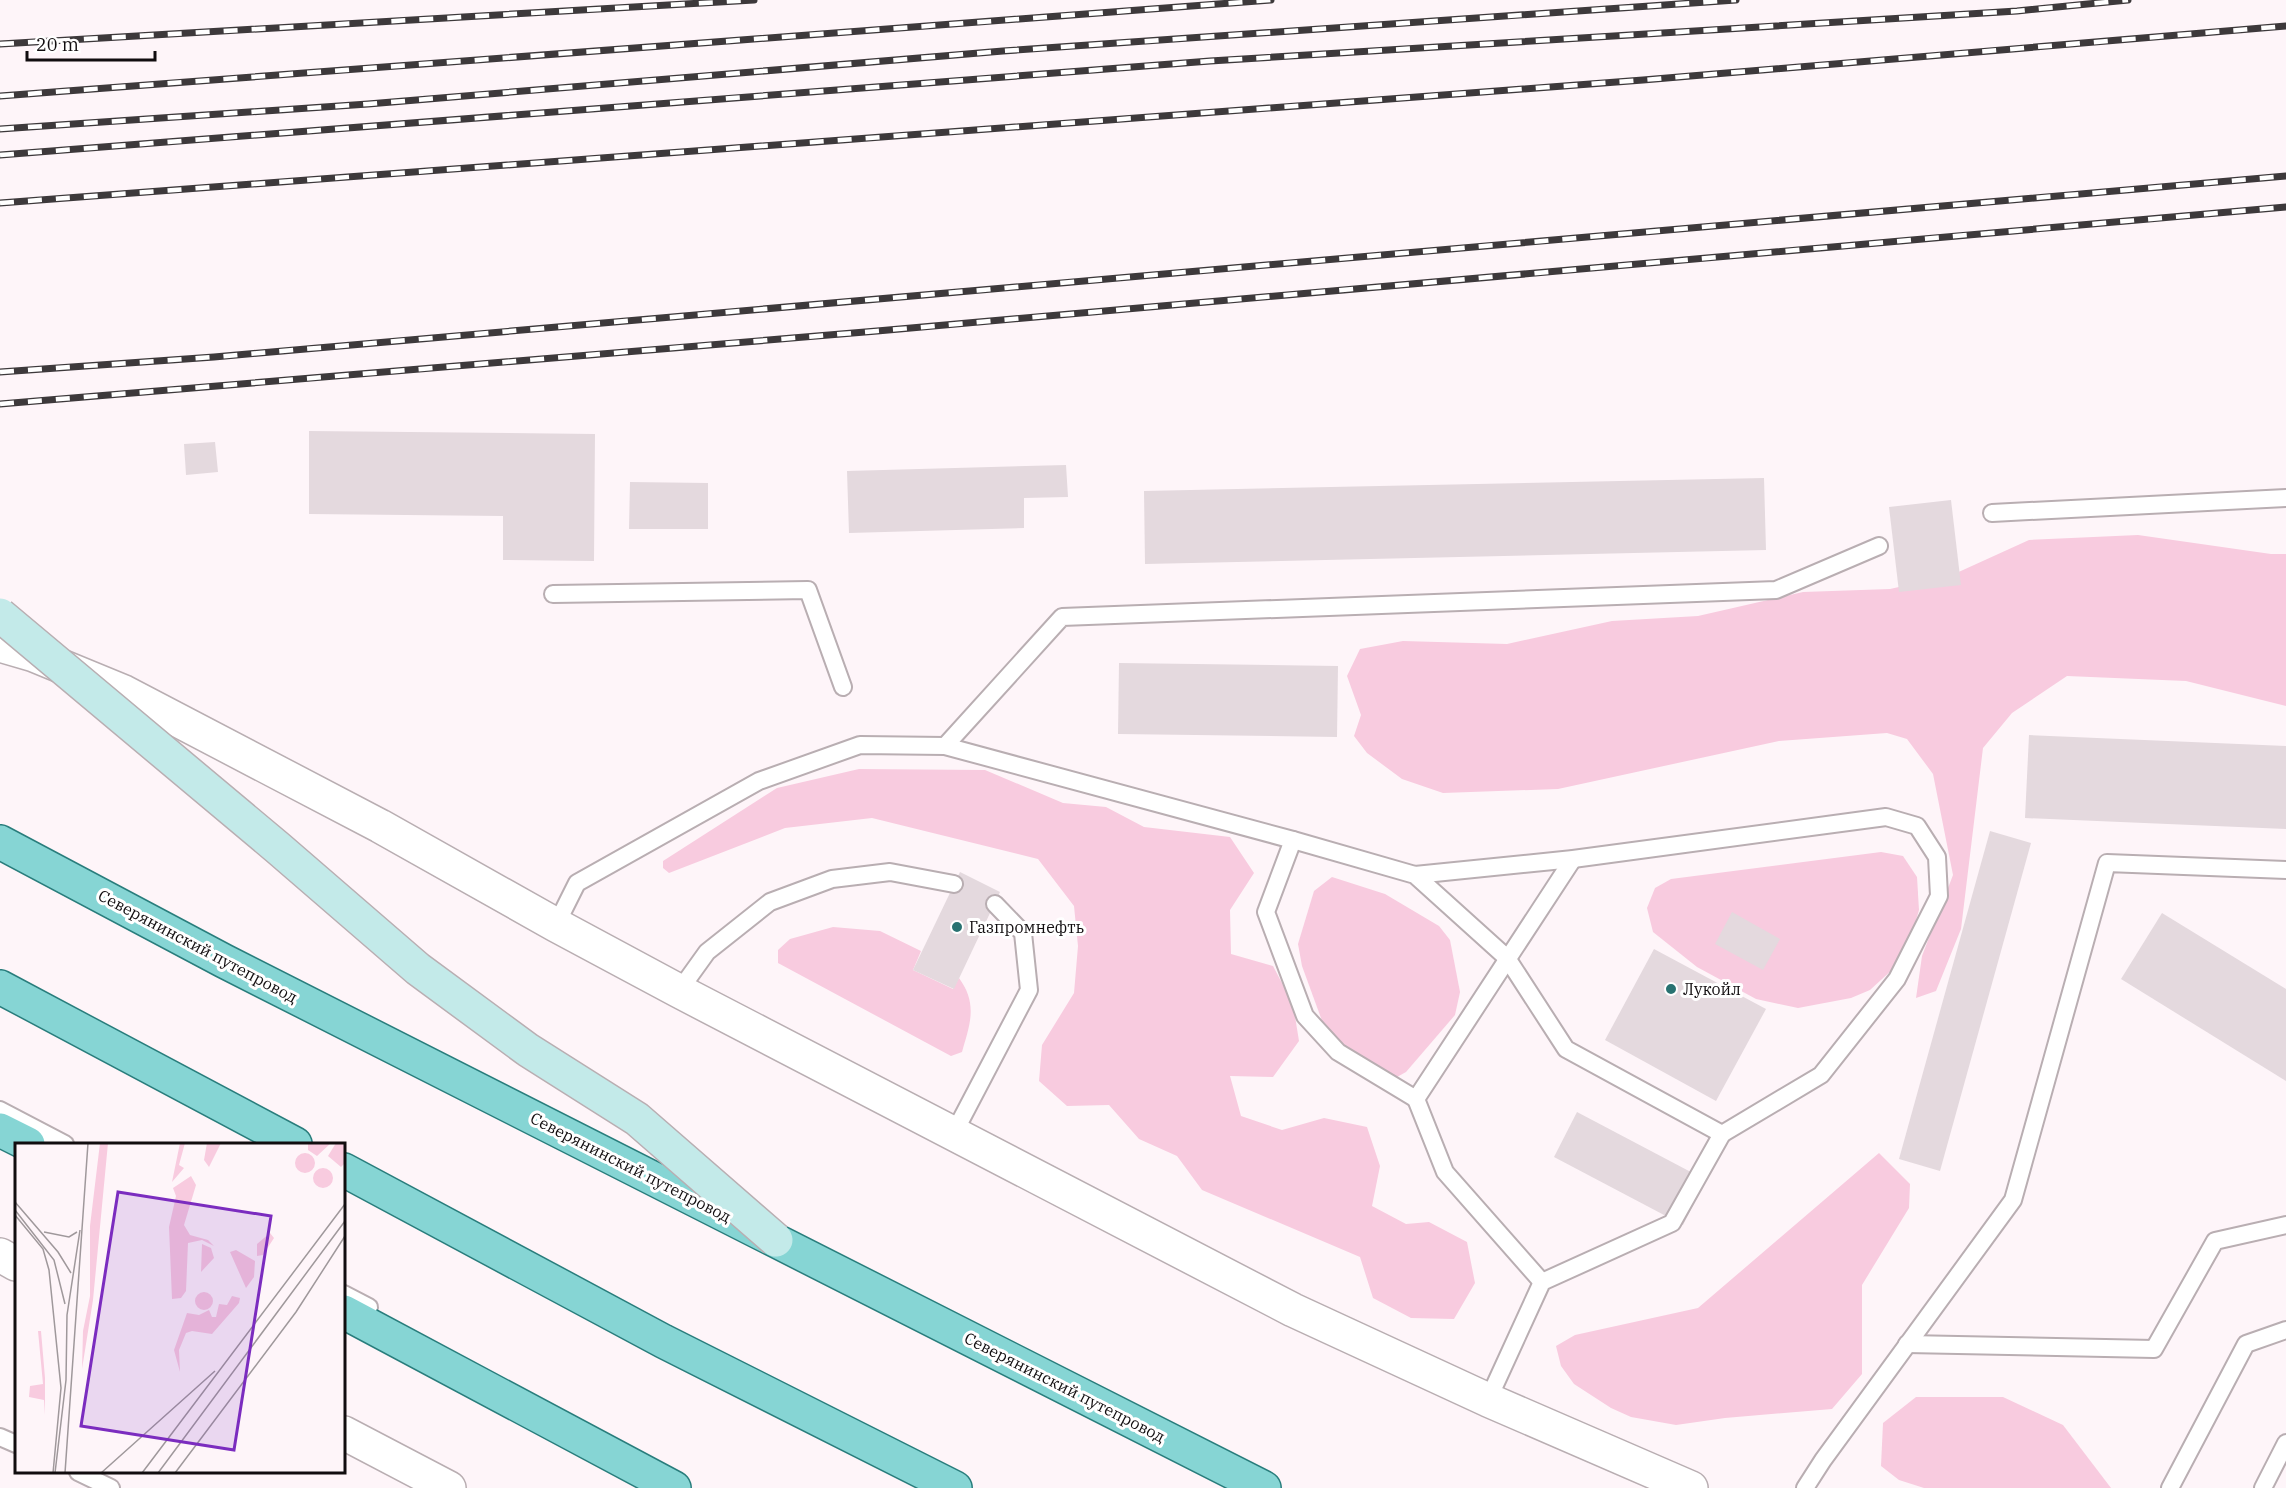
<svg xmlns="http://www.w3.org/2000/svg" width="2286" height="1488" viewBox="0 0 2286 1488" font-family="'IBM Plex Serif',serif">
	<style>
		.green { fill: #f8cbdf }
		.building { fill: #e4d9de }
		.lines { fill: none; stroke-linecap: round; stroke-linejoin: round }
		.service-casing { stroke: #b9aeb2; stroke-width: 20 }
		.tertiary-casing { stroke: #b9aeb2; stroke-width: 36 }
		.primary-casing { stroke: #297d7c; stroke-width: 36 }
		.service { stroke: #fff; stroke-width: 16 }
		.tertiary { stroke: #fff; stroke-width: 33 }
		.primary { stroke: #86d5d4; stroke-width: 33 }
		.rail-casing { stroke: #3d393b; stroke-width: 7 }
		.rail { stroke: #fff; stroke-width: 4.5; stroke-dasharray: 14; stroke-linecap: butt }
		.secondary-bridge-casing { stroke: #b9aeb2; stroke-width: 36; stroke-linecap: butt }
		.secondary-bridge { stroke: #c3eae9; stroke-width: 33 }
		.poi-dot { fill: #287271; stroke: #fff; stroke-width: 2 }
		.labels { text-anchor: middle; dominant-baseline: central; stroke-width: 6; stroke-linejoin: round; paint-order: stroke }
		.poi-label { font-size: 16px; fill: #110d0f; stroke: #fff; text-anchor: start }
		.street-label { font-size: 16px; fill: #110d0f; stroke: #fff }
		.inset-road { fill: none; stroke: #9f989b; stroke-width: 1.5 }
		.view { fill: #7b2cbf; fill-opacity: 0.15; stroke: #7b2cbf; stroke-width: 3 }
		.inset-edge { fill: none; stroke: #110d0f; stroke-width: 3 }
	</style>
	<rect width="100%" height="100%" fill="#fef5f9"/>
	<g class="green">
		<polygon points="2138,535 2271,554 2286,554 2286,706 2186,681 2067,676 2012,713 1983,748 1961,929 1936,991 1916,998 1922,956 1953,875 1933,774 1907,739 1887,733 1779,741 1558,789 1443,793 1402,779 1367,753 1354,736 1361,715 1347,676 1360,649 1403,641 1507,644 1612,621 1698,616 1803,592 1890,589 1952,575 2029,540"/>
		<polygon points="859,769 985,770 1063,803 1106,807 1144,827 1230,837 1254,873 1230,910 1231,954 1273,966 1293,1004 1299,1041 1273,1077 1230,1076 1241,1116 1282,1130 1324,1118 1367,1127 1380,1166 1372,1206 1406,1224 1429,1222 1467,1242 1475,1283 1454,1319 1411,1318 1373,1298 1360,1257 1202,1190 1177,1156 1139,1139 1109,1105 1067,1106 1039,1081 1042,1045 1074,993 1078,946 1074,906 1038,859 872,818 785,828 669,873 663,868 663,861 777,788"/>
		<polygon points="1881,852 1903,856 1917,877 1919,910 1910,941 1893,969 1870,990 1851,998 1798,1008 1756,999 1697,967 1653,932 1647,908 1655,888 1671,879"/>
		<polygon points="1332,877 1385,894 1439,926 1450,940 1460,992 1455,1015 1406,1072 1388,1082 1329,1040 1302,966 1298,944 1314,891"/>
		<path d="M833,927L880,931L921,951L913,970L953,989L959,978C978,1004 970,1024 962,1052L951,1056L778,963V950L790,939Z"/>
		<polygon points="1879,1153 1910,1184 1909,1208 1862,1285 1862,1374 1832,1409 1725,1418 1676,1425 1631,1417 1611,1408 1574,1384 1561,1366 1556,1346 1575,1335 1698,1308"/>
		<polygon points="1916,1397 2003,1397 2063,1425 2111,1488 1924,1488 1899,1480 1881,1466 1883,1423"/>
	</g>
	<g class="building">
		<polygon points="309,431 595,434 594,561 503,560 503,516 309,514"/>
		<polygon points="215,442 218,472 186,475 184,444"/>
		<polygon points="1066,465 1068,497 1024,498 1024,528 849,533 847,471"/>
		<polygon points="1764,478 1766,550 1145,564 1144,491"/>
		<polygon points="630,482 708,483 708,529 629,529"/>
		<polygon points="1951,500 1961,585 1899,592 1889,507"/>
		<polygon points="1119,663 1338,666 1337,737 1118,734"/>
		<polygon points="2029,735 2286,746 2286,829 2025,818"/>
		<polygon points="1990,831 2031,843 1940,1171 1899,1159"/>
		<polygon points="960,872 1000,892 954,989 913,970"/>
		<polygon points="1732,912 1780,939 1763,970 1715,944"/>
		<polygon points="2162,913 2286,989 2286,1081 2121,979"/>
		<polygon points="1654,949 1766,1009 1716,1101 1605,1040"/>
		<polygon points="1577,1112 1706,1180 1683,1225 1554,1157"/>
	</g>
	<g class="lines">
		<g class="service-casing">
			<g id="service">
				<polyline points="1992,513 2286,498"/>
				<polyline points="553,594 808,590 843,687"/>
				<polyline points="945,746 1062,617 1776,590 1879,546"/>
				<polyline points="1293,840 1266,912 1305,1016 1338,1052 1416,1099"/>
				<polyline points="556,925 577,883 759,781 860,745 945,746 1293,840 1415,875 1573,859 1886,817 1917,826 1937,857 1939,896 1897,979 1821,1075 1722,1134 1566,1049 1507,958 1415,875"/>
				<polyline points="679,991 707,952 770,902 832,879 890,872 954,884"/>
				<polyline points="0,1110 65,1144"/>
				<polyline points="954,1133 1029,990 1023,933 995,904"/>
				<polyline points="1542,1282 1445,1172 1416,1099 1573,859"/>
				<polyline points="344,1294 369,1307"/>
				<polyline points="1907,1344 2154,1349 2215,1241 2286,1225"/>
				<polyline points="1488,1400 1542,1282 1672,1223 1722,1134"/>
				<polyline points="0,1437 16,1444"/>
				<polyline points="78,1472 111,1488"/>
				<polyline points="1805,1488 1823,1460 2013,1200 2107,863 2286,870"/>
				<polyline points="2170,1488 2246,1344 2286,1330"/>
				<polyline points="2263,1488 2286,1443"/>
			</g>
		</g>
		<g class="tertiary-casing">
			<g id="tertiary">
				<polyline points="0,645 34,655 124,692 380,826 556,925 679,991 1293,1310 1488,1400 1691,1488"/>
				<polyline points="0,1255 16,1264"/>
				<polyline points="344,1433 449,1488"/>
			</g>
		</g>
		<g class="primary-casing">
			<g id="primary">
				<polyline points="0,842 224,961 1264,1488"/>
				<polyline points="0,987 295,1144"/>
				<polyline points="0,1130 28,1144"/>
				<polyline points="344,1170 663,1341 955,1488"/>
				<polyline points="344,1312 674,1488"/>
			</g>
		</g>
		<use href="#service" class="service"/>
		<use href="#tertiary" class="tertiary"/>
		<use href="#primary" class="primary"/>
		<g class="rail-casing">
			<g id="rail">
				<polyline points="0,44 754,0"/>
				<polyline points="0,96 1271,0"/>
				<polyline points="0,129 368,104 1003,51 1736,0"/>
				<polyline points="0,155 1210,61 2017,11 2128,0"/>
				<polyline points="0,203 1643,80 2286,26"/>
				<polyline points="0,372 214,357 2286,176"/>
				<polyline points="0,404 877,331 2286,207"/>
			</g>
		</g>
		<use href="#rail" class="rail"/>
		<g class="secondary-bridge-casing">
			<polyline id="secondary-bridge" points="0,615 278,848 418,969 528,1050 637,1119 776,1240"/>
		</g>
		<use href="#secondary-bridge" class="secondary-bridge"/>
	</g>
	<g class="poi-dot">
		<circle cx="957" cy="927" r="6"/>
		<circle cx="1671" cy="989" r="6"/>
	</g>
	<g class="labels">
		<g class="poi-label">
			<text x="969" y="927">Газпромнефть</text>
			<text x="1683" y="989">Лукойл</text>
		</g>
		<g class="street-label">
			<text transform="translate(198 946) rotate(28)">Северянинский путепровод</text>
			<text transform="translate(631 1167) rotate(27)">Северянинский путепровод</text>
			<text transform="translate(1065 1387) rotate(27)">Северянинский путепровод</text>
		</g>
	</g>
	<g transform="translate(15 1143)">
		<rect width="330" height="330" fill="#fef5f9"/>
		<path d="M85,0H93L78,157L67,226L68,188L75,153V83ZM165,0H170L164,22L169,25L157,39ZM192,0H206L194,24L189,17ZM293,0H316L302,13L293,7ZM321,0H330V20L326,24L313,13ZM280 20a10 10 0 1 1 20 0a10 10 0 1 1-20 0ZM298 35a10 10 0 1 1 20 0a10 10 0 1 1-20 0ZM176,33L181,42L169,82L175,92L193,97L199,103L187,97L173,100L171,148L166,155L157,156L154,84L161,53L158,45ZM255,90L259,95L248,112L242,113V101ZM187,101L196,105L199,115L186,129ZM221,107L240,118L239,134L231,145L215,109ZM180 158a9 9 0 1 1 18 0a9 9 0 1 1-18 0ZM217,153L225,155L224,160L197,191L177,188L171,190L164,207L165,229L159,207L172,170L184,172L194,167L197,174H201L204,161L212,162ZM23,188H26L30,235V272L29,257L14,254L15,243L28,241Z" fill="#f8cbdf"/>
		<path class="inset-road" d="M0,59L43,109L56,130M0,67L39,117L50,161M0,72L28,106L34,127L46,245L38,330M29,89L54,94L62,89M40,330L51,237L52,172L65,87M50,330L73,0M86,330L200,228M127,330L330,61M143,330L330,78M160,330L281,169L330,93"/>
		<path class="view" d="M103,49L256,73L219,307L66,283Z"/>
		<rect width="330" height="330" class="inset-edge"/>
	</g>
	<path d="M27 51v9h128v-9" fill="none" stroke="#110d0f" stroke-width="3"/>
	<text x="36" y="51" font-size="18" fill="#110d0f" stroke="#ffffff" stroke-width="4.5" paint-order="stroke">20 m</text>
</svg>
